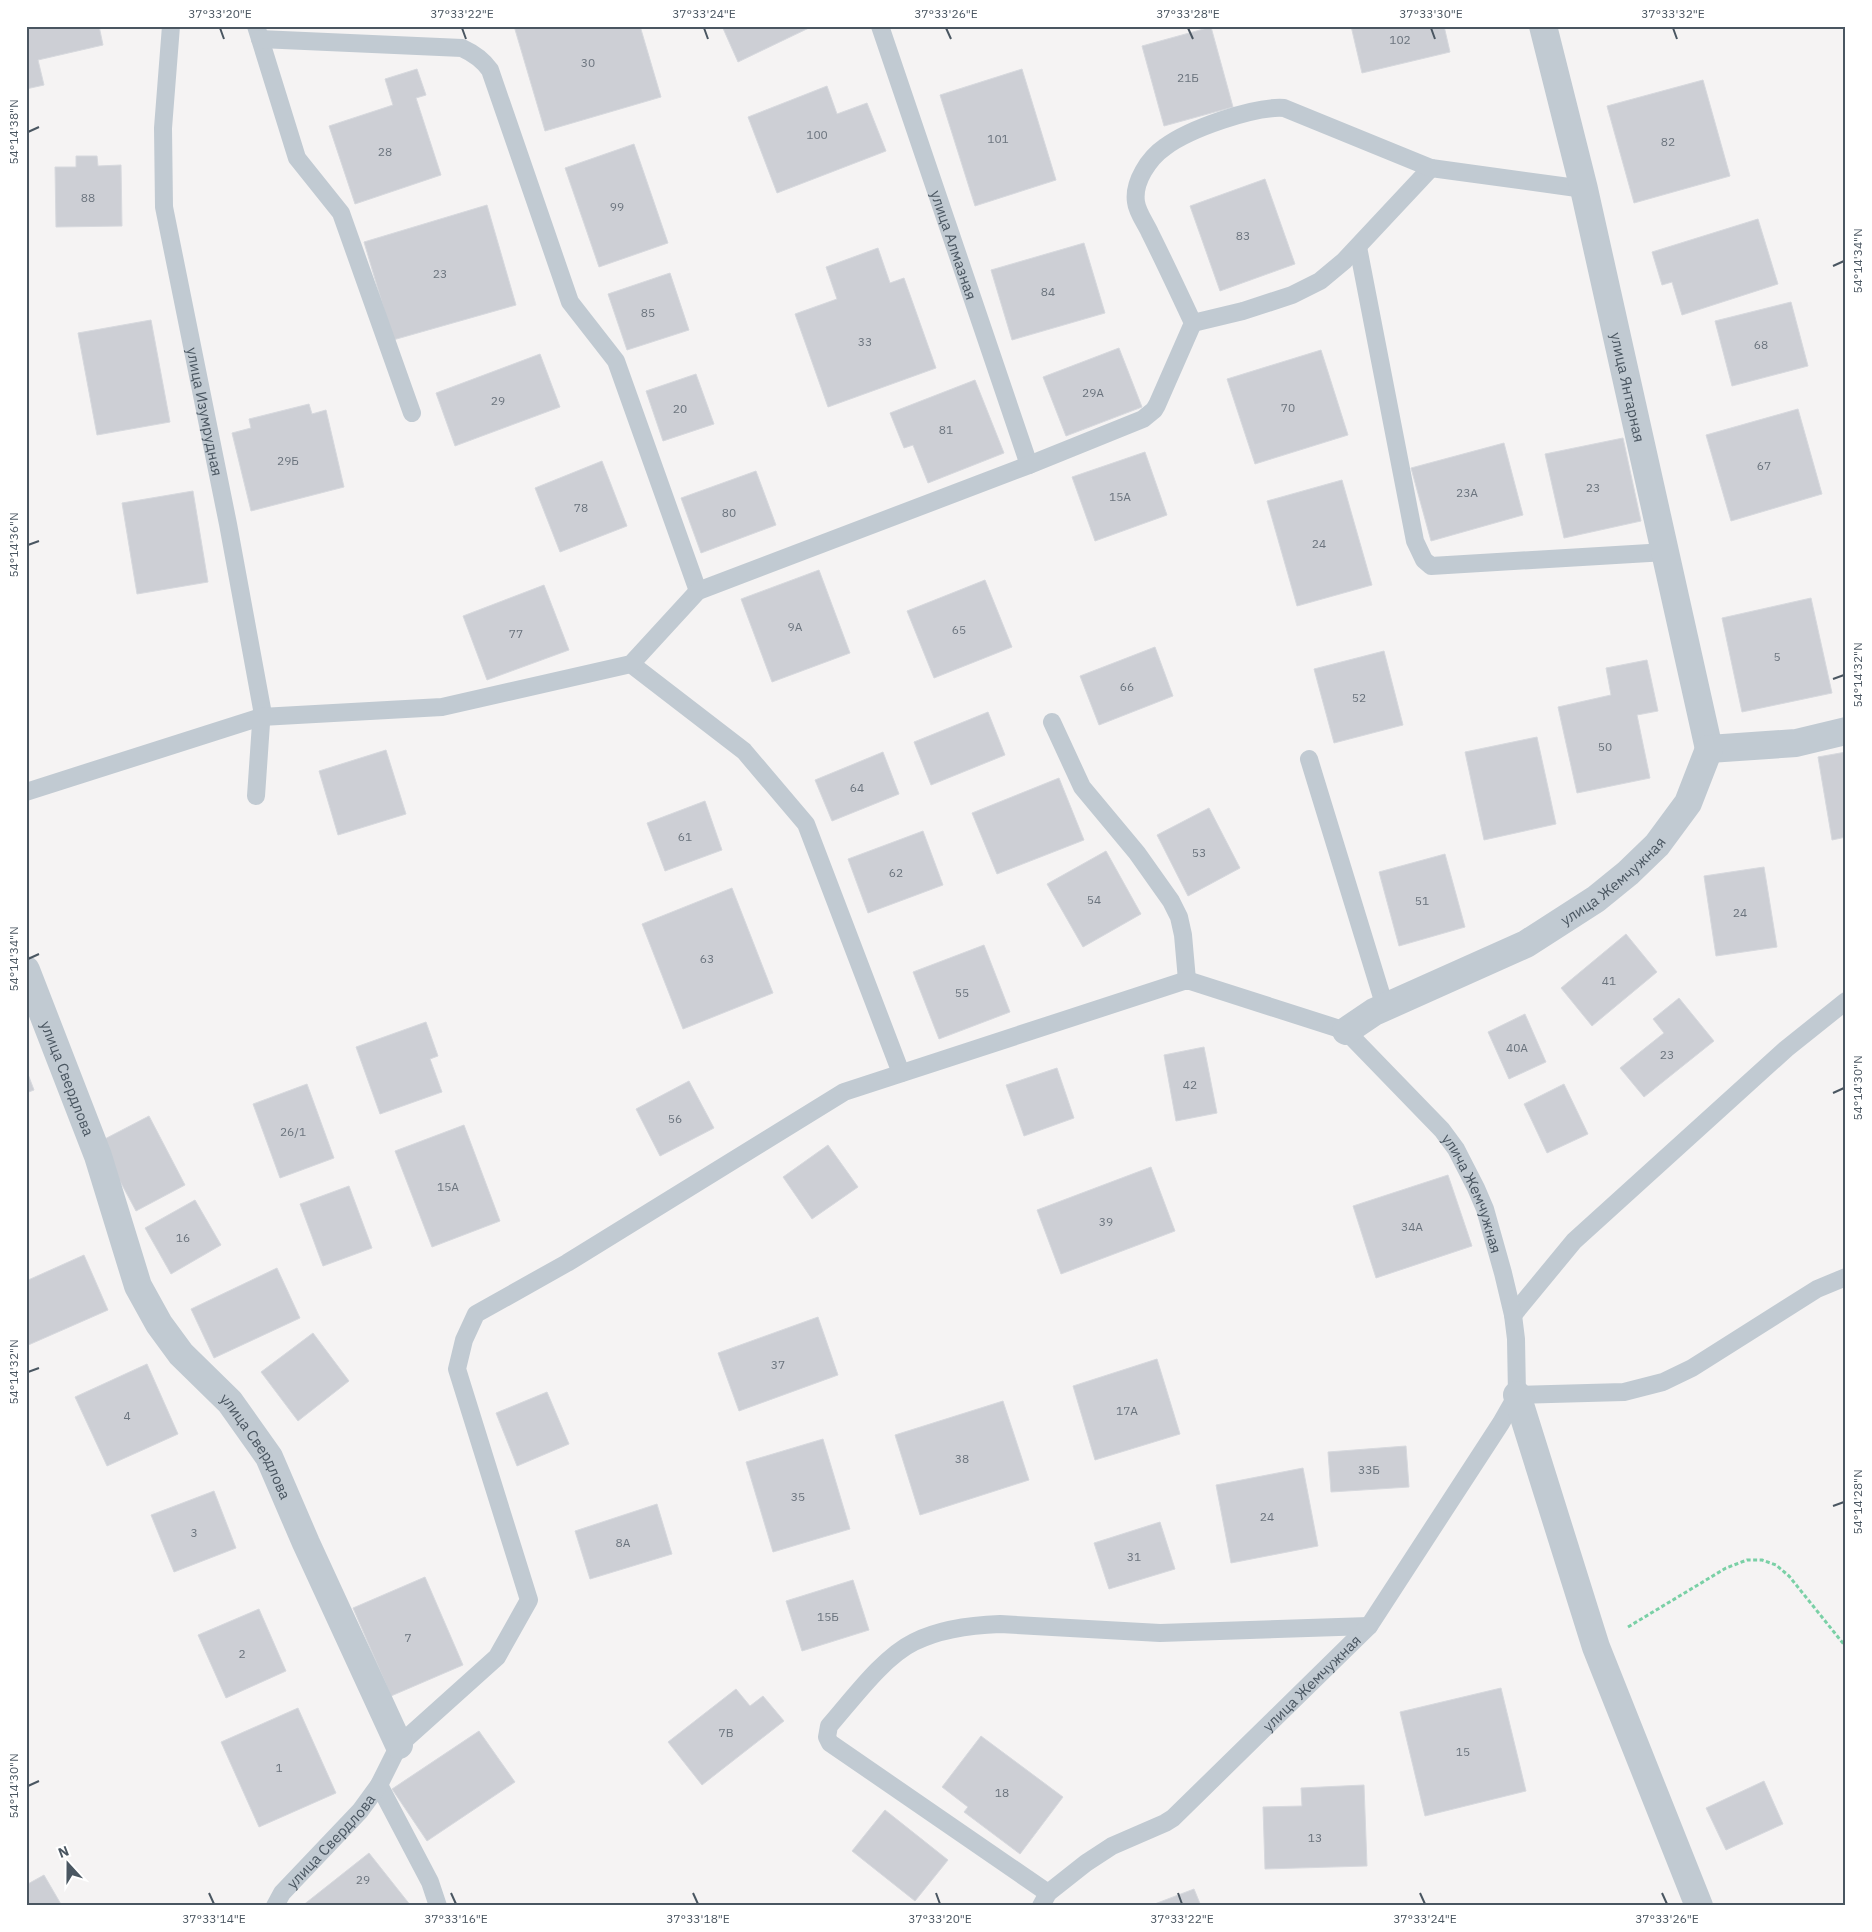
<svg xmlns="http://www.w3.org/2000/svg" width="1872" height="1932" viewBox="0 0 1872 1932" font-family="'IBM Plex Sans',sans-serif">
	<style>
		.building { fill: #cdcfd5; stroke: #d7d9de }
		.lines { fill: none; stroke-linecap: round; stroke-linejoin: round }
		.path { stroke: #7ad0a6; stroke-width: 3; stroke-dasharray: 4 2.5; stroke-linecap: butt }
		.service { stroke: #c1cad2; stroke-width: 18 }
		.minor { stroke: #c1cad2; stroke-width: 28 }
		.ticks { fill: none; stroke: #4a5661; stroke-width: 2 }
		.labels { text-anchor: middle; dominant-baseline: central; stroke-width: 5; stroke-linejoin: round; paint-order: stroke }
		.number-label { font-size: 12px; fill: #6b747e }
		.street-label { font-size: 15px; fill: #4a5661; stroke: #fff }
		.neatline { fill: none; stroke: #4a5661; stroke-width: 2 }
		.ticks-label { font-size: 12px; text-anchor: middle; fill: #4a5661 }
	</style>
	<rect width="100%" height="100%" fill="#f5f3f3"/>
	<g class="building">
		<polygon points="26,26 99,26 103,45 38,60 44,85 26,89"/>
		<polygon points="514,26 640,26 661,97 545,131"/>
		<polygon points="722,26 813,26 738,62"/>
		<polygon points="1351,26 1444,26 1450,52 1362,73"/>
		<polygon points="1211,27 1233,107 1164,126 1142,46"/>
		<polygon points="417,69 426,95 416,98 441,175 355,204 329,126 393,105 385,79"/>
		<polygon points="1022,69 1056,180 975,206 940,95"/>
		<polygon points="1703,80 1730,176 1634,203 1607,106"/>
		<polygon points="827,86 837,114 867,103 886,151 777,193 748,117"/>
		<polygon points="634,144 668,243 599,267 565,168"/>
		<polygon points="76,156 97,156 98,166 121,165 122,226 56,227 55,167 76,167"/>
		<polygon points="1265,179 1295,264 1220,291 1190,206"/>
		<polygon points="487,205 516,305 393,340 364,242"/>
		<polygon points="1758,219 1778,284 1682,315 1672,282 1662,285 1652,252"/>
		<polygon points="1084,243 1105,313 1012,340 991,270"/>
		<polygon points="878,248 890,283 904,278 936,368 828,407 795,314 837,299 826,267"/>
		<polygon points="670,273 689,330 627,350 608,294"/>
		<polygon points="1791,302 1808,366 1732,386 1715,321"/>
		<polygon points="151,320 170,422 97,435 78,333"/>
		<polygon points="1119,348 1142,407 1066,436 1043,377"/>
		<polygon points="1321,350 1348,435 1255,464 1227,379"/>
		<polygon points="540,354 560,407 455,446 436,393"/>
		<polygon points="696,374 714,424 663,441 646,391"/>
		<polygon points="975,380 1004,453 928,483 913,445 904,448 890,413"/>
		<polygon points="309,404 312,414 326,410 344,487 251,511 232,433 251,428 249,419"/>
		<polygon points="1798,409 1822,494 1731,521 1706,435"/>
		<polygon points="1623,438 1641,521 1564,538 1545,454"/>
		<polygon points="1504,443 1523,515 1431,541 1411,468"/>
		<polygon points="1145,452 1167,515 1095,541 1072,477"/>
		<polygon points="602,461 627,526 560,552 535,488"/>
		<polygon points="756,471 776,525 701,553 681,498"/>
		<polygon points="1342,480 1372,585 1297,606 1267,501"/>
		<polygon points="193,491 208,582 137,594 122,503"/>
		<polygon points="819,570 850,653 772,682 741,599"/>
		<polygon points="985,580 1012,647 934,678 907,611"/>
		<polygon points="544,585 569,650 487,680 463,616"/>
		<polygon points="1811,598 1832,693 1742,712 1722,618"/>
		<polygon points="1155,647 1173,696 1099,725 1080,676"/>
		<polygon points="1384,651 1403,725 1334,743 1314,669"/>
		<polygon points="1647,660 1658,711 1637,715 1650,778 1577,793 1558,707 1611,695 1606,668"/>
		<polygon points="988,712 1005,755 931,785 914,742"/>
		<polygon points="1537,737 1556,824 1484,840 1465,752"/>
		<polygon points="386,750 406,814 338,835 319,771"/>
		<polygon points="883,752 899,794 832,821 815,780"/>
		<polygon points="1846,752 1846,837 1832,840 1818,757"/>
		<polygon points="1059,778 1084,840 997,874 972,813"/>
		<polygon points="705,801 722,850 665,871 647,823"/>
		<polygon points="1209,808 1240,868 1188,896 1157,835"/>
		<polygon points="923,831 943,885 868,913 848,859"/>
		<polygon points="1106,851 1141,914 1083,947 1047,884"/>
		<polygon points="1445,854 1465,927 1399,946 1379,872"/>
		<polygon points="1764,867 1777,947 1716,956 1704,876"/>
		<polygon points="732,888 773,993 683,1029 642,924"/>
		<polygon points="1626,934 1657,972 1592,1026 1561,988"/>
		<polygon points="984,945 1010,1012 939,1039 913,972"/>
		<polygon points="1679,998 1714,1041 1644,1097 1620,1068 1664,1033 1653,1019"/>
		<polygon points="1525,1014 1546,1062 1509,1079 1488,1032"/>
		<polygon points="426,1022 438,1056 430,1059 442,1092 380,1114 356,1047"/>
		<polygon points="1204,1047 1217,1113 1176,1121 1164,1055"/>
		<polygon points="1057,1068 1074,1118 1024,1136 1006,1085"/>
		<polygon points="26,1069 34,1090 26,1093"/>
		<polygon points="689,1081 714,1128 660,1156 636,1109"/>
		<polygon points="307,1084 334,1158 280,1178 253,1104"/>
		<polygon points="1564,1084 1588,1134 1547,1153 1524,1104"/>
		<polygon points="149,1116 185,1185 136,1211 99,1142"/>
		<polygon points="464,1125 500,1221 432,1247 395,1151"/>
		<polygon points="828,1145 858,1187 812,1219 783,1177"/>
		<polygon points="1151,1167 1175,1231 1061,1274 1037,1210"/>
		<polygon points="1448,1175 1472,1246 1376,1278 1353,1206"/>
		<polygon points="349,1186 372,1248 323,1266 300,1204"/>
		<polygon points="195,1200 221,1245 171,1274 145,1228"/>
		<polygon points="84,1255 108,1310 26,1346 26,1281"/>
		<polygon points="277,1268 300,1318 214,1358 191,1309"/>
		<polygon points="818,1317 838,1375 739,1411 718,1353"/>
		<polygon points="313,1333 349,1381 298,1421 261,1372"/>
		<polygon points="1157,1359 1180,1434 1095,1460 1073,1386"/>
		<polygon points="147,1364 178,1434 107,1466 75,1397"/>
		<polygon points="547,1392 569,1444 517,1466 496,1413"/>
		<polygon points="1003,1401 1029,1480 920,1515 895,1435"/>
		<polygon points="823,1439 850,1529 773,1552 746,1462"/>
		<polygon points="1406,1446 1409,1487 1331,1492 1328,1452"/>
		<polygon points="1303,1468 1318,1546 1231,1563 1216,1485"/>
		<polygon points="214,1491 236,1548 174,1572 151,1515"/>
		<polygon points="657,1504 672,1554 590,1579 575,1531"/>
		<polygon points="1160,1522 1175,1569 1109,1589 1094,1543"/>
		<polygon points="425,1577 463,1665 391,1696 353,1608"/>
		<polygon points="853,1580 869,1630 802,1651 786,1601"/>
		<polygon points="259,1609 286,1671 226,1698 198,1635"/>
		<polygon points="1501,1688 1526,1791 1425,1816 1400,1712"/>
		<polygon points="736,1689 750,1706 763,1696 784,1721 702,1785 668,1742"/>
		<polygon points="298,1708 336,1793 259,1827 221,1742"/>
		<polygon points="479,1731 515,1782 427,1841 392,1789"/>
		<polygon points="981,1736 1063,1797 1020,1854 964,1812 968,1807 942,1787"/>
		<polygon points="1764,1781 1783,1824 1726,1850 1706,1808"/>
		<polygon points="1364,1785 1367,1866 1265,1869 1263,1807 1302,1806 1301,1788"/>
		<polygon points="885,1810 948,1860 915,1901 852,1851"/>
		<polygon points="369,1853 411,1906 302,1906"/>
		<polygon points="44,1875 62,1906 26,1906 26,1885"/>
		<polygon points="1194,1889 1201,1906 1152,1906 1152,1905"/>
	</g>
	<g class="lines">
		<polyline class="path" points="1628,1627 1726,1568 1747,1560 1762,1560 1776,1565 1789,1576 1846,1647"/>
		<g class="service">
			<path id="s1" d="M171,26L163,128L164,207L228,524L262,709L256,796"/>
			<polyline points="256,26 297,158 341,213 412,413"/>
			<path id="s2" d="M880,26L1029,465"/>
			<path d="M260,39L462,48C473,53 483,60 490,70L570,302L616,361L698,591"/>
			<polyline points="1358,247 1415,541 1424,560 1431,566 1666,552"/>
			<polyline points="1193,323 1243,311 1292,295 1320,281 1344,261 1431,168"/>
			<polyline points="631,664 744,751 806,824 901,1073"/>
			<polyline points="1052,722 1082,787 1137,853 1171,901 1179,917 1183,935 1187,980"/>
			<polyline points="1309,759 1385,1007"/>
			<path d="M26,792L261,717L442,707L631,664L698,591L1029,465L1143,419L1154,410L1157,405L1193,323C1179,293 1165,263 1150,233C1146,224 1137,212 1136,202C1133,182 1149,158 1165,147C1189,129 1254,106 1284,108L1431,168L1584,189"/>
			<polyline points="1513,1315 1574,1241 1786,1049 1846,1001"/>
			<polyline points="1517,1395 1624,1392 1663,1382 1692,1368 1817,1289 1846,1277"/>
			<polyline points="379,1785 430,1882 438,1906"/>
			<path d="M1048,1893L830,1743L827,1737L829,1726C852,1700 883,1657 914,1642C940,1629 971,1625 1000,1624L1160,1633L1369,1626"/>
			<path id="s3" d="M275,1906L282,1893L360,1811L379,1785L399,1745L497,1657L529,1600L457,1369L464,1340L476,1314L567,1263L844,1092L1187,980L1346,1031L1442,1130L1456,1149L1476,1188L1485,1209L1503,1273L1513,1315L1516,1339L1517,1395"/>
			<path id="s4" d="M1041,1906L1048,1893L1086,1863L1112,1846L1165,1823L1173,1818L1369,1626L1501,1423L1517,1395"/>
		</g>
		<g class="minor">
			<path id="s5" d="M1543,26L1584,189L1709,749"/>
			<polyline points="1709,749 1796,743 1846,731"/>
			<path id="s6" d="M26,970L98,1156L138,1286L159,1324L181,1354L230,1402L269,1457L306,1543L399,1745"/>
			<path id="s7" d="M1346,1031L1374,1012L1526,944L1596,899L1628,873L1657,845L1688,803L1709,749"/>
			<polyline points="1517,1395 1596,1647 1699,1906"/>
		</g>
	</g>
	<path class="ticks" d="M220,28L224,39M462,28L466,39M704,28L708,39M946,28L951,39M1188,28L1193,39M1431,28L1435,39M1673,28L1677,39M28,132L39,127M1833,266L1844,261M28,545L39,541M1833,679L1844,675M28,959L39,954M1833,1093L1844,1088M28,1372L39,1368M1833,1506L1844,1502M28,1786L39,1781M209,1893L214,1904M451,1893L456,1904M693,1893L698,1904M936,1893L940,1904M1178,1893L1182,1904M1420,1893L1425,1904M1662,1893L1667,1904"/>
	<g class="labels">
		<g class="number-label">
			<text x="1400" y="39">102</text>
			<text x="588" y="62">30</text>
			<text x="1188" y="77">21Б</text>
			<text x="817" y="134">100</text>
			<text x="998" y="138">101</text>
			<text x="1668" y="141">82</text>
			<text x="385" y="151">28</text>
			<text x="88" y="197">88</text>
			<text x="617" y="206">99</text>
			<text x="1243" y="235">83</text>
			<text x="440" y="273">23</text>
			<text x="1048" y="291">84</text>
			<text x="648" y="312">85</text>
			<text x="865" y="341">33</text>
			<text x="1761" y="344">68</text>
			<text x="1093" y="392">29А</text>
			<text x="498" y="400">29</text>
			<text x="1288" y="407">70</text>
			<text x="680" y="408">20</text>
			<text x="946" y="429">81</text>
			<text x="288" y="460">29Б</text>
			<text x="1764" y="465">67</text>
			<text x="1593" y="487">23</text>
			<text x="1467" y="492">23А</text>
			<text x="1120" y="496">15А</text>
			<text x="581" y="507">78</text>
			<text x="729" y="512">80</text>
			<text x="1319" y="543">24</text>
			<text x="795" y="626">9А</text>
			<text x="959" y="629">65</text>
			<text x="516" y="633">77</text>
			<text x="1777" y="656">5</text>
			<text x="1127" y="686">66</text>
			<text x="1359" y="697">52</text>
			<text x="1605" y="746">50</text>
			<text x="857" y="787">64</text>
			<text x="685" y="836">61</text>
			<text x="1199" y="852">53</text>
			<text x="896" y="872">62</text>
			<text x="1094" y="899">54</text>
			<text x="1422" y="900">51</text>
			<text x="1740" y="912">24</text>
			<text x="707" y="958">63</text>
			<text x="1609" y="980">41</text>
			<text x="962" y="992">55</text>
			<text x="1517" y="1047">40А</text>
			<text x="1667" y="1054">23</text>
			<text x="1190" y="1084">42</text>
			<text x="675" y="1118">56</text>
			<text x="293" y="1131">26/1</text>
			<text x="448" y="1186">15А</text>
			<text x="1106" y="1221">39</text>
			<text x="1412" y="1226">34А</text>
			<text x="183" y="1237">16</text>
			<text x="778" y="1364">37</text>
			<text x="1127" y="1410">17А</text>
			<text x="127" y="1415">4</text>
			<text x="962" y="1458">38</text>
			<text x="1369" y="1469">33Б</text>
			<text x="798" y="1496">35</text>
			<text x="1267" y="1516">24</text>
			<text x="194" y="1532">3</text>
			<text x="623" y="1542">8А</text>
			<text x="1134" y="1556">31</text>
			<text x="828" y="1616">15Б</text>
			<text x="408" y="1637">7</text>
			<text x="242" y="1653">2</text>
			<text x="726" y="1732">7В</text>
			<text x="1463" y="1751">15</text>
			<text x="279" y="1767">1</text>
			<text x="1002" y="1792">18</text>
			<text x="1315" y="1837">13</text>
			<text x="363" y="1879">29</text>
		</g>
		<g class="street-label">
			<text stroke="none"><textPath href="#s2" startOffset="231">улица Алмазная</textPath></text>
			<text stroke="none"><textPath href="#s5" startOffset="371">улица Янтарная</textPath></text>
			<text stroke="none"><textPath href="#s1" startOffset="390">улица Изумрудная</textPath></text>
			<text stroke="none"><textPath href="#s7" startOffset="308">улица Жемчужная</textPath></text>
			<text stroke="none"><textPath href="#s6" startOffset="116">улица Свердлова</textPath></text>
			<text stroke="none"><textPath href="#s3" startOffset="1869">улича Жемчужная</textPath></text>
			<text stroke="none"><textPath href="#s6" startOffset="536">улица Свердлова</textPath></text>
			<text stroke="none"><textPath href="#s4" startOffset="355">улица Жемчужная</textPath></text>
			<text stroke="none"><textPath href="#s3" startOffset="86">улица Свердлова</textPath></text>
		</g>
	</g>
	<rect width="1872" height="1932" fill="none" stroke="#ffffff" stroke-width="55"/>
	<g transform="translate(68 1864) rotate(339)" stroke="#ffffff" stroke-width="4" paint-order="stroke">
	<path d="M0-4L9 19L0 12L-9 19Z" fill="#4a5661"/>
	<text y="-8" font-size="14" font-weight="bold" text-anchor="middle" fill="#4a5661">N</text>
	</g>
	<rect x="28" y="28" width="1816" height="1876" class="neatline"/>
	<g class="ticks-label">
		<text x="220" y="18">37°33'20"E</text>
		<text x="462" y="18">37°33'22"E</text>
		<text x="704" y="18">37°33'24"E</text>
		<text x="946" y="18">37°33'26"E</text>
		<text x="1188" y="18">37°33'28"E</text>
		<text x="1431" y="18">37°33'30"E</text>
		<text x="1673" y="18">37°33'32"E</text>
		<text transform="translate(14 132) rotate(-90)" y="4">54°14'38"N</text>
		<text transform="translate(1858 261) rotate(-90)" y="4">54°14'34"N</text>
		<text transform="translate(14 545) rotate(-90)" y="4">54°14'36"N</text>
		<text transform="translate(1858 675) rotate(-90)" y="4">54°14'32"N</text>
		<text transform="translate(14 959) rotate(-90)" y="4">54°14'34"N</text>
		<text transform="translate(1858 1088) rotate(-90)" y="4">54°14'30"N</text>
		<text transform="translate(14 1372) rotate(-90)" y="4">54°14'32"N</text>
		<text transform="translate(1858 1502) rotate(-90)" y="4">54°14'28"N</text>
		<text transform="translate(14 1786) rotate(-90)" y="4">54°14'30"N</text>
		<text x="214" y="1923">37°33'14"E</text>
		<text x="456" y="1923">37°33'16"E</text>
		<text x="698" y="1923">37°33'18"E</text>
		<text x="940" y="1923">37°33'20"E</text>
		<text x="1182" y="1923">37°33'22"E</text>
		<text x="1425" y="1923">37°33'24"E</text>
		<text x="1667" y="1923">37°33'26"E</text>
	</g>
</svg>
